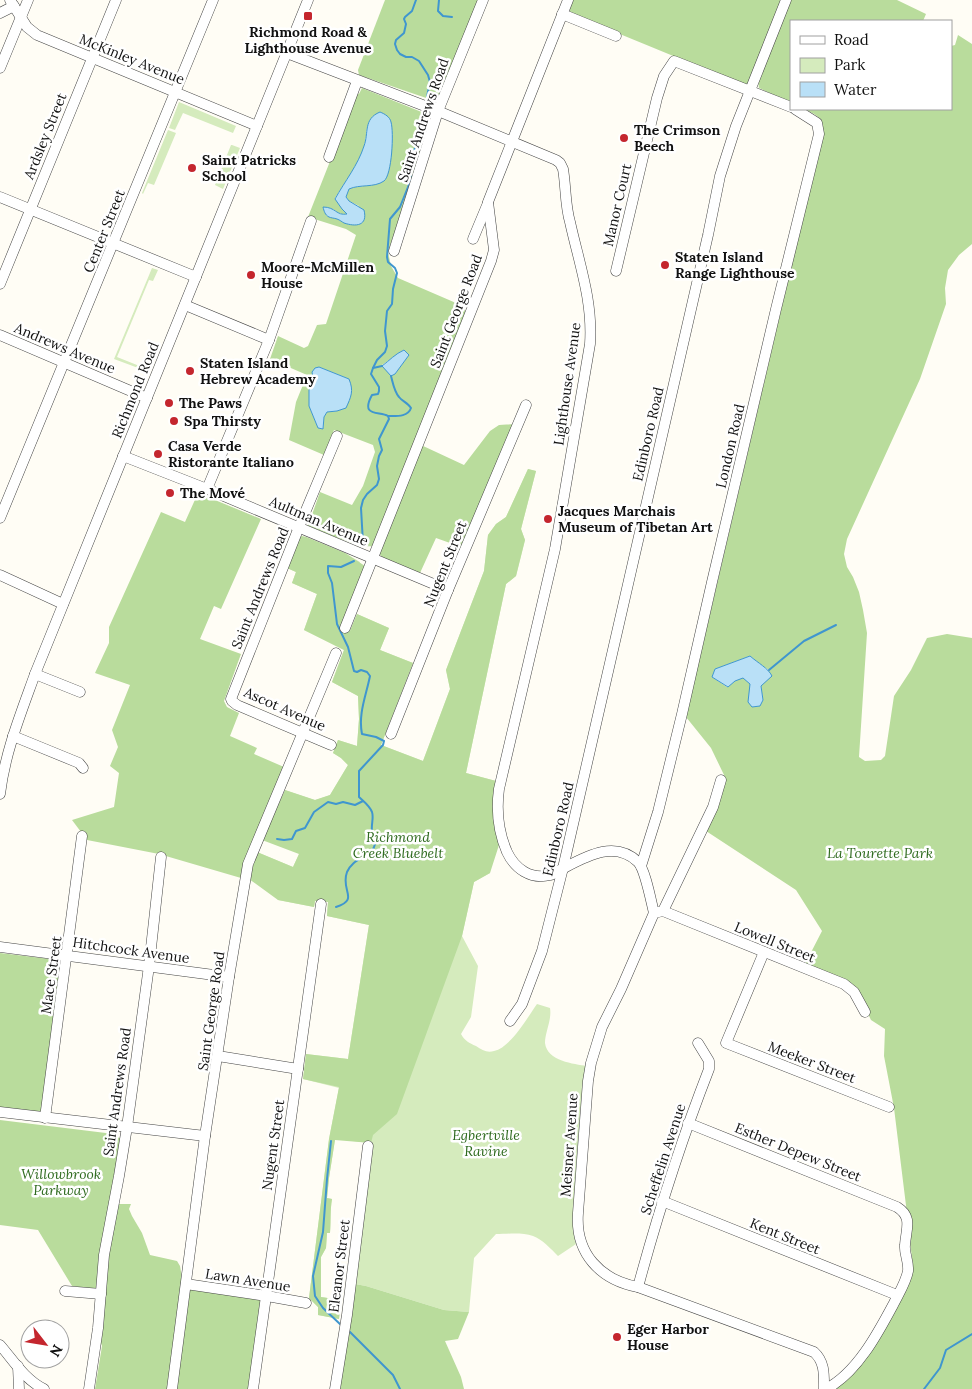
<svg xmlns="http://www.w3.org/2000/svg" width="972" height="1389" viewBox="0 0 972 1389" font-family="Lora,serif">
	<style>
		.green { fill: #d5ebbd }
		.forest { fill: #b9dc9c; fill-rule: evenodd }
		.water { fill: #b9e0f7; stroke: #3f96cf }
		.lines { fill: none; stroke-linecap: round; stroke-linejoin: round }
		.stream { stroke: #3f96cf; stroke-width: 2 }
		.minor-casing { stroke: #444; stroke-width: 11 }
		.minor { stroke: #fff; stroke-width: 10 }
		.poi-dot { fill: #c4262e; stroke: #fff; stroke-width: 2 }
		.labels { text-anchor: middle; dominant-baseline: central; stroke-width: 5; stroke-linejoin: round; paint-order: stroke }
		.poi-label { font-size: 14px; font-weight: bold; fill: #111; stroke: #fff; text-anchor: start }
		.street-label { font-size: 14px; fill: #111; stroke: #fff }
		.park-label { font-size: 14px; font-style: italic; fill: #2f6b1f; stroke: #fff }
	</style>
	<rect width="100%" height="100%" fill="#fffdf5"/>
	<g class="green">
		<polygon points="179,102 236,126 233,133 183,113 175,130 169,128"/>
		<polygon points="168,130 176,133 154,185 148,183 143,194 142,193"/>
		<polygon points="231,145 232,145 240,148 223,189 215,185"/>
		<polygon points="152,268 158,270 153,281 149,280 117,357 147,369 157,347 159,345 149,372 114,359"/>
		<path d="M528,469L536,471L521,529L525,540L516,576L506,584L466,773L496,781L490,873L474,882L462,936L478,966L471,1017L461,1034C465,1041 469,1043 476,1046C482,1050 487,1053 494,1051C511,1047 527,1018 537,1004L550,1008C552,1020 545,1032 545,1043C547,1061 574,1064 587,1066L581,1104L576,1171L574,1230L576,1244L558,1256C551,1249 542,1239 533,1236C522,1232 507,1234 496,1234L474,1258L469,1312L444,1310L366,1286L355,1284L371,1143L335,1139L329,1178L327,1198L332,1199C330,1210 331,1222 330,1233H327L326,1248L321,1257V1297L341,1300L339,1319L318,1315V1307L309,1298L329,1139L339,1088L303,1079L306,1054L348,1059L369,925L327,916L328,902L315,901L314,907L278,900L257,852L293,867L299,854L285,790L315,800L330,795L348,765L341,758L333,753L338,740L357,746L359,719L358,696L332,682L344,650L304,630L317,594L292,583L296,572L287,568L301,536L306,537L345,553L360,562L341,628L350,631L357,614L389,628L380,650L413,663L381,745L423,761L450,689L446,670L484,571L488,535L496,524L506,517Z"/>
	</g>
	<g class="forest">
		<polygon points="385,0 479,0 440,97 432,100 359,75 358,70"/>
		<polygon points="572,0 783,0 749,83 744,85 571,14 570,13 570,6"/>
		<polygon points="790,0 897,0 926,14 923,21 791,21 791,103 759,88 758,81"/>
		<path d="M958,35L972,44V244L959,255L948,270L945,288L946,304L920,379L847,539L844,554L847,567L853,577L859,592L863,610L867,633L859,757L865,761L881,760L885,756L894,696L911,670L927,638L947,634L972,638V1389H835L912,1274C914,1261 910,1250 910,1238L894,1108L884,1056L885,1029L871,1020L859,995L805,964L822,931L796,890L706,831L720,801L725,777L711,748L686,717L823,130C822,116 815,114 803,109H951V46L955,45ZM750,656L761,665L769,670L761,686L763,700L759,706L752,707L750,684L743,677L735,681L727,687L712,677L715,669Z"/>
		<path d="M362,88L429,115L430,125L388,252L391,266L398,278L463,306L467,315L373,546C361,549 321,531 308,526L320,492L352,505L363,486L375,452L373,445L334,430L324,455L289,440L296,402L307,375L270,359L278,336L304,348L308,346L317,325L326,324L356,235L346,229L308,217L357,93L359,94ZM367,127L378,184L349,188L346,197L349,201L359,206L361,224C351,225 344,223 336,218L333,209C338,213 341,215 348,214L335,198L359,161L365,144ZM404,350L408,356L395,374L382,365ZM319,367L349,379L337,411L327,412L324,417L323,429L318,428L309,406V390L314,383Z"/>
		<polygon points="515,424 464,548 436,538 420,573 383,558 380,555 379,551 421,445 464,465 490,431 499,425"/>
		<path d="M528,469L536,471L521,529L525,540L516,576L506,584L466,773L496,781L493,811L499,845L490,873L474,882L462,936L397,1114L373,1135L371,1143L335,1140L329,1178L327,1198L332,1199C330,1210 331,1222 330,1233H327L326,1248L321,1257V1297L341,1300L339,1319L318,1315V1307L309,1298L329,1139L339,1087L303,1079L306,1054L348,1059L369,925L327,916L328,902L315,901L314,907L278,900L249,879L257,852L293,867L299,854L262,840L285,790L315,800L330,795L348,765L341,758L333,753L338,740L357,746L359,719L358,696L332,682L344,650L304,630L317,594L292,583L296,572L287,568L298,541L301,536L306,537L345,553L365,566L341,628L350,631L357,614L389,628L380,650L413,663L381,745L423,761L450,689L446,670L484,571L488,535L496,524L506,517Z"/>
		<polygon points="198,493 261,519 221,609 214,606 200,639 241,654 224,701 227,707 239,713 230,736 257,748 254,754 284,767 241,878 159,854 87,840 72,820 114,807 119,773 110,766 118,747 112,730 130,685 95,673 109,643 109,627 161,512 185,522"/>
		<polygon points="0,953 58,960 62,962 44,1108 40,1112 0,1110"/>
		<polygon points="0,1120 114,1134 116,1137 120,1138 120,1143 97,1289 93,1289 72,1286 38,1230 0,1225"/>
		<polygon points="118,1204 131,1204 129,1209 132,1216 142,1233 150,1255 177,1261 180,1266 182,1277 168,1389 95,1389 102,1346 100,1340 109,1252"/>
		<polygon points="355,1284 366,1286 444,1310 469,1312 458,1339 445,1341 461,1377 464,1389 340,1389"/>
		<polygon points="191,1289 259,1299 261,1303 250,1389 176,1389 189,1290"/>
	</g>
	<g class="water">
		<path d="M380,112C385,114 390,117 391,122C394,132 392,175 384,181C374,188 360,184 349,189L346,197L349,201L364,210C368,226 356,227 344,223C342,222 340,220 337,219C334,218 331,218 329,217C325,215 324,211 323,207C336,207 336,216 347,214L342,209L335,199C345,181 358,165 364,146C369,133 363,119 380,112Z"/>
		<path d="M404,350L409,355L395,374L391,376L382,366C390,360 395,354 404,350Z"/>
		<path d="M319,367L349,379C354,391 351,397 346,408L337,411L327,412L324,417L323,429L318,428L309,406V390L314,383L312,372L315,368Z"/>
		<path d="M750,656C758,663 768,668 772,676L761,686L763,700L760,706L752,707L748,702L750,684L743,678L735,681L728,687L712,677L715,669Z"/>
	</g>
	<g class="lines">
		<g class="stream">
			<polyline points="416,0 412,11 405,17 404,19 406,24 404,33 396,40 395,44 397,50 400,54 406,57 412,57 419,61 428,75 430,82 427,97"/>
			<polyline points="439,0 438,11 443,16 452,17"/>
			<polyline points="373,368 382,366"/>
			<path d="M388,416C397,416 408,417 411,408C408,403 402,401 399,397C394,391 393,383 391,376"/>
			<path d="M363,543L361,508L363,500L367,494L377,485L379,479L377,466L379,456L382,450L379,439L389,419L388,416C379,411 360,417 372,395L378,394L379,391V387L371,374L373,368L377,360L385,352L387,346L385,331L387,311L392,304L393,289L397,273L395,268L388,262L387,257L390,219L400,207L410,182L413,152L419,141L424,115"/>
			<polyline points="769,670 804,641 836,625"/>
			<polyline points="277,839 284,840 292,839 296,831 305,828 314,812 328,802 336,804 343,802 355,805 363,801"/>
			<path d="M336,907C360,899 340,891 347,872C352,861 361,859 370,852C373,850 375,846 375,842C375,838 373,835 372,831C371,824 374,818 372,812C369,805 364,802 359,797V771L383,745L384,741L376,737L362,734C358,714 366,696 370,676L367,672L361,670L357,672L354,671L348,647L337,624L332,583L328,573V566L341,567L354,561"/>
			<polyline points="331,1141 327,1179 323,1232 313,1276 315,1296 323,1308 341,1325"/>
			<polyline points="349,1331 393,1375 400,1389"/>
			<polyline points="924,1389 940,1368 946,1350 972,1334"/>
		</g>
		<g class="minor-casing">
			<g id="minor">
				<polyline points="10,0 27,27 37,35 257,126"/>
				<polyline points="0,13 14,6"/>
				<polyline points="562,14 616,36"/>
				<path d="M287,53L438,111L556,160L560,163L563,169C566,186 565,205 570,222C579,263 593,301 590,344L555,549L499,789C496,811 498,831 507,852C515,869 531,880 550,875C555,874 559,870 564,868C587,856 615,840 638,862C645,869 651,901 654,913"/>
				<polyline points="0,68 28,0"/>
				<polyline points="329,157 357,81"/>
				<polyline points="0,197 196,277"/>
				<polyline points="473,239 488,203"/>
				<polyline points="394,251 438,111 483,0"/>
				<polyline points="616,271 657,98 664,76 674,61 791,107"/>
				<polyline points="0,284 116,0"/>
				<polyline points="185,305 269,340"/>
				<polyline points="0,335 147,398"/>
				<polyline points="123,456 207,489 448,590"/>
				<polyline points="207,489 269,340 311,221"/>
				<polyline points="0,518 213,0"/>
				<polyline points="0,575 63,604"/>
				<polyline points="345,628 491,261 494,250 488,202 568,0"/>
				<polyline points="35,674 80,692"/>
				<polyline points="391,734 448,590 526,405"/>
				<polyline points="13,736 79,763 83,768"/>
				<polyline points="331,745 237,705 232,701 231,699 299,527 337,436"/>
				<path d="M721,780L713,807L663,911L654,913L621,989L602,1027L591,1063L588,1081L578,1213C575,1253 600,1280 638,1287L814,1352C825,1362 824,1375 824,1389"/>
				<path d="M0,794C5,752 21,713 35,674L308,0"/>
				<polyline points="641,866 658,812 682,714 712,582 776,309 819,134 817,123 795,109"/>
				<polyline points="663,911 844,984 854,992 865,1012"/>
				<polyline points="0,947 229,977"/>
				<polyline points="764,952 726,1043 889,1107"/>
				<polyline points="510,1021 522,1004 542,951 563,868 708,235 720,176 736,126 786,0"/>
				<polyline points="218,1056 298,1069"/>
				<polyline points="0,1112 205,1136"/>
				<polyline points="45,1118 82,836"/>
				<path d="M688,1123L897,1207C913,1217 906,1229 905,1245C904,1253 909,1262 908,1271C906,1282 899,1293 894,1303C878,1333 857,1373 826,1389"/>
				<polyline points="662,1201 897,1295"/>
				<polyline points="186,1284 267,1296 306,1303"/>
				<path d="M638,1287C658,1213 681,1141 709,1069V1061L698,1043"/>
				<polyline points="65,1291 101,1294"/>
				<path d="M0,1345C13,1360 25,1380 44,1389"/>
				<polyline points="18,1366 19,1389"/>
				<polyline points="89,1389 98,1328 104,1255 119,1176 127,1127 149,966 161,857"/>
				<polyline points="172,1389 205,1136 229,977 248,864 336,653"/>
				<polyline points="253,1389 321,904"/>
				<polyline points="335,1389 347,1315 368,1146"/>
			</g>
		</g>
		<use href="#minor" class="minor"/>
	</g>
	<g class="poi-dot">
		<rect x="303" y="11" width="10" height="10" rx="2.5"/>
		<circle cx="624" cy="138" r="5"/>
		<circle cx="192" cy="168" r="5"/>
		<circle cx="665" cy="265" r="5"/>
		<circle cx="251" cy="275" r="5"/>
		<circle cx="190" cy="371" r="5"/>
		<circle cx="169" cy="403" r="5"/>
		<circle cx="174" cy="421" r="5"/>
		<circle cx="158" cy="454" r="5"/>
		<circle cx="170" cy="493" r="5"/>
		<circle cx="548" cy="519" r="5"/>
		<circle cx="617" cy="1337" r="5"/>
	</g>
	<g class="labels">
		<g class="poi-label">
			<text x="308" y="32" text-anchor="middle">Richmond Road &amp;<tspan x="308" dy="16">Lighthouse Avenue</tspan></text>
			<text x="634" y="130">The Crimson<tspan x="634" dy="16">Beech</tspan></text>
			<text x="202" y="160">Saint Patricks<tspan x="202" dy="16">School</tspan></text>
			<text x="675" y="257">Staten Island<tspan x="675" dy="16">Range Lighthouse</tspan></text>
			<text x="261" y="267">Moore-McMillen<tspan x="261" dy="16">House</tspan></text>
			<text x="200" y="363">Staten Island<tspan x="200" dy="16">Hebrew Academy</tspan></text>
			<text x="179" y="403">The Paws</text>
			<text x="184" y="421">Spa Thirsty</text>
			<text x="168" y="446">Casa Verde<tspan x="168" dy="16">Ristorante Italiano</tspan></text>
			<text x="180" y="493">The Mové</text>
			<text x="558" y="511">Jacques Marchais<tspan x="558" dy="16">Museum of Tibetan Art</tspan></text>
			<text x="627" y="1329">Eger Harbor<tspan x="627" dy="16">House</tspan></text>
		</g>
		<g class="street-label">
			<text transform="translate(132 59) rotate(22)">McKinley Avenue</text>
			<text transform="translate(423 120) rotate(-71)">Saint Andrews Road</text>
			<text transform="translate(45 136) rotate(-68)">Ardsley Street</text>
			<text transform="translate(617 205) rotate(-77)">Manor Court</text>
			<text transform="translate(104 231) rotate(-68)">Center Street</text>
			<text transform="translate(456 311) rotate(-69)">Saint George Road</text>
			<text transform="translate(65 348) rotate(23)">Andrews Avenue</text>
			<text transform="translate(567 384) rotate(-82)">Lighthouse Avenue</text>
			<text transform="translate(135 390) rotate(-68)">Richmond Road</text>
			<text transform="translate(648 434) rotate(-77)">Edinboro Road</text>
			<text transform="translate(730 446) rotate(-77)">London Road</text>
			<text transform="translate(319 521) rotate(23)">Aultman Avenue</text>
			<text transform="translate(445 564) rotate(-68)">Nugent Street</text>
			<text transform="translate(260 588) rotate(-68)">Saint Andrews Road</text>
			<text transform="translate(285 709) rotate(24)">Ascot Avenue</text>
			<text transform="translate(558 829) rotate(-77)">Edinboro Road</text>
			<text transform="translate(775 942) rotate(22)">Lowell Street</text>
			<text transform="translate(131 950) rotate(8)">Hitchcock Avenue</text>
			<text transform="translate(51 975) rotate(-82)">Mace Street</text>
			<text transform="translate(211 1011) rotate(-82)">Saint George Road</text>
			<text transform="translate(812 1062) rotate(21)">Meeker Street</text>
			<text transform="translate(117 1092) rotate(-82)">Saint Andrews Road</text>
			<text transform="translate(273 1145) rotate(-82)">Nugent Street</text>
			<text transform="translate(569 1145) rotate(-86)">Meisner Avenue</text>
			<text transform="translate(798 1152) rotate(22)">Esther Depew Street</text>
			<text transform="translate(663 1159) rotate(-72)">Scheffelin Avenue</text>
			<text transform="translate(785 1236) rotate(22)">Kent Street</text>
			<text transform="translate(339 1266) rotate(-83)">Eleanor Street</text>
			<text transform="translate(248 1280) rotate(9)">Lawn Avenue</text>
		</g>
		<g class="park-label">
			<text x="398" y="837">Richmond<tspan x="398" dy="16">Creek Bluebelt</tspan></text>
			<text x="880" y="853">La Tourette Park</text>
			<text x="486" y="1135">Egbertville<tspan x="486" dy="16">Ravine</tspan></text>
			<text x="61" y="1174">Willowbrook<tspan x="61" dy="16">Parkway</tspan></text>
		</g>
	</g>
	<rect x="790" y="20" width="162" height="90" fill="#ffffff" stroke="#a0a0a0"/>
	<rect x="800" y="36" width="25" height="8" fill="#ffffff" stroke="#a0a0a0"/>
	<text x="834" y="45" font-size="15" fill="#111111">Road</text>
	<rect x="800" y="58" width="25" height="15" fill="#d5ebbd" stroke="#a0a0a0"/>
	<text x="834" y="70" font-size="15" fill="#111111">Park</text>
	<rect x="800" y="82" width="25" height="15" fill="#b9e0f7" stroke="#a0a0a0"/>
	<text x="834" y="95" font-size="15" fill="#111111">Water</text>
	<g transform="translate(45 1344) rotate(121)"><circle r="24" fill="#ffffff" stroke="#a0a0a0"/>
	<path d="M0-4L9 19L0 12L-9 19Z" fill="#c4262e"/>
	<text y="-8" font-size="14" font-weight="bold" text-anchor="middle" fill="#111111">N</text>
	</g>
</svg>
